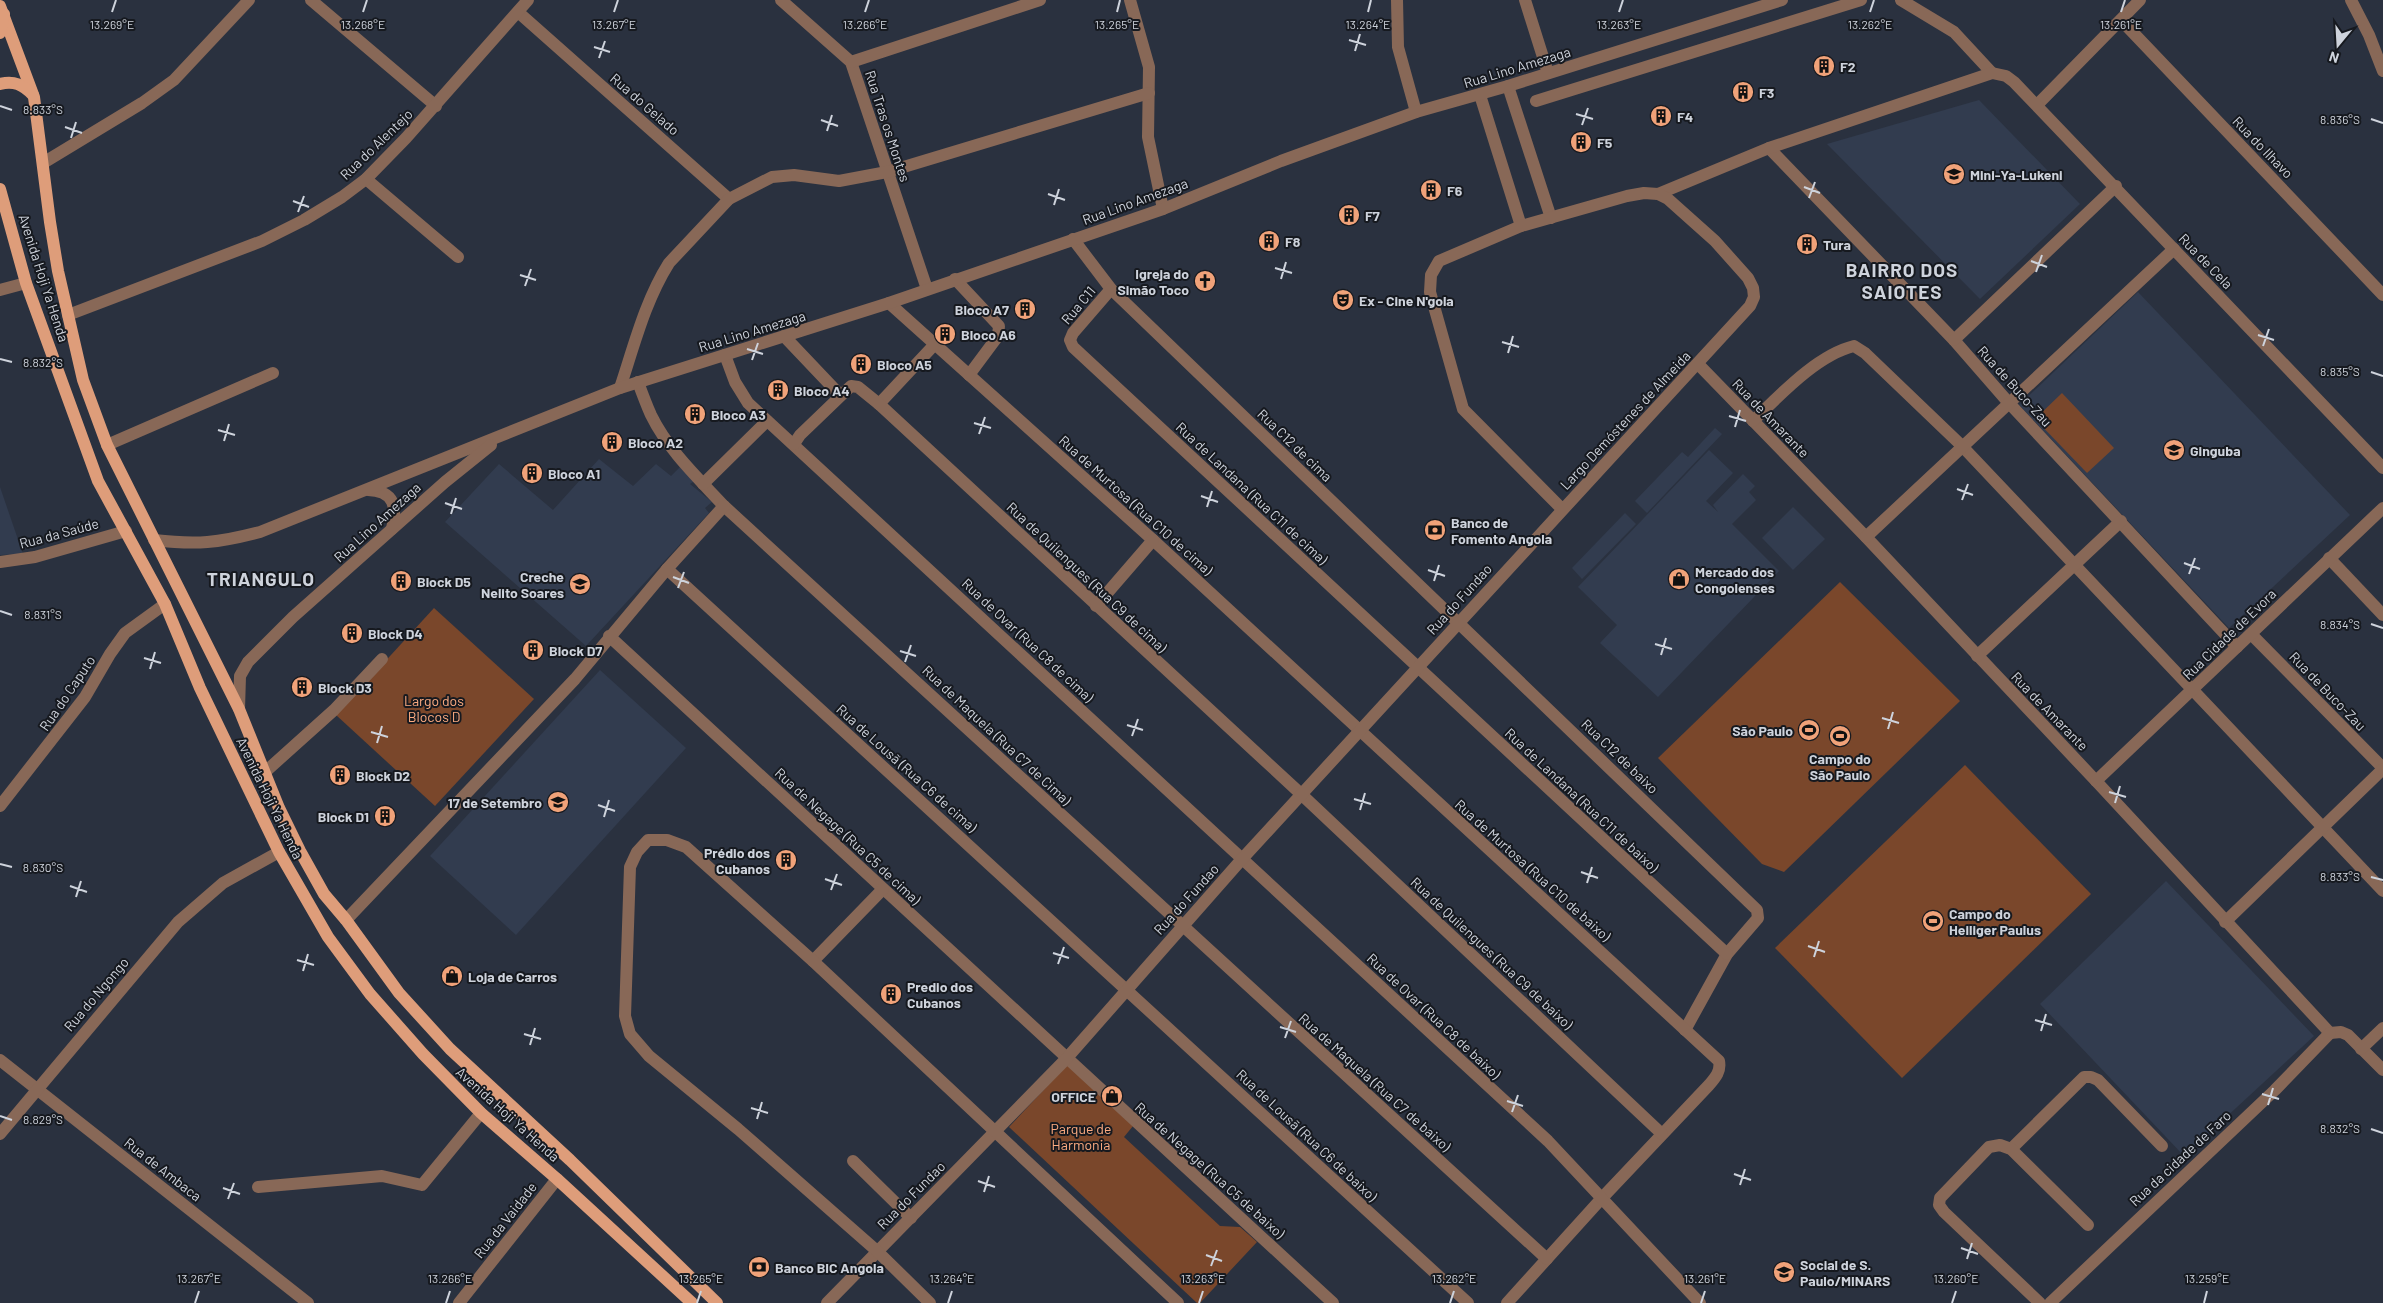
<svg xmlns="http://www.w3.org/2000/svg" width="2383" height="1303" viewBox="0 0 2383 1303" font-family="Barlow,sans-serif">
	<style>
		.built { fill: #323c4f }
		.green { fill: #7a472b }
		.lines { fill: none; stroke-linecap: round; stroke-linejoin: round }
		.minor { stroke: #886857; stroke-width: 12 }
		.major { stroke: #de9d7a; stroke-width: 12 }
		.ticks { fill: none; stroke: #ced3dc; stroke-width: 2 }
		.labels { text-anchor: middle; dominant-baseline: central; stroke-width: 4; stroke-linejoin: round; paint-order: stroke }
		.poi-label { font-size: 14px; font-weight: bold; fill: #ced3dc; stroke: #16191f; text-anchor: start }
		.street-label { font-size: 14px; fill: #ced3dc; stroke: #16191f }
		.park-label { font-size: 14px; fill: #fcab81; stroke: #16191f }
		.district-label { font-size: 19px; font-weight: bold; letter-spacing: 1px; fill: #ced3dc; stroke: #16191f }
		.ticks-label { font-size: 12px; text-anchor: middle; fill: #ced3dc; stroke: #16191f; stroke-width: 4; stroke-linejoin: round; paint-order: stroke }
	</style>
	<rect width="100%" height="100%" fill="#2a313f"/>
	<g class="built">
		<polygon points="1979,100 2080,204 1980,299 1827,144"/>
		<polygon points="2138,292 2350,515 2229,628 2019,405"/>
		<polygon points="1715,428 1722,434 1647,513 1635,501 1682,452 1688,457"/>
		<polygon points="1709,450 1733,473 1706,501 1718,512 1713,505 1743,474 1755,486 1749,492 1756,500 1732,524 1779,571 1658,697 1600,643 1617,625 1578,587"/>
		<polygon points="599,459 633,486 656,464 671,476 680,467 696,480 690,484 712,502 705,508 709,513 586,646 445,522 499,464 553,510"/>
		<polygon points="0,487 23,554 0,555"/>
		<polygon points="1793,507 1825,539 1793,570 1762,538"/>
		<polygon points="1625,513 1636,524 1582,579 1572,568"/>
		<polygon points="600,670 686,748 516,935 430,856"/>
		<polygon points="2166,881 2314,1036 2184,1156 2040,1004"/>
	</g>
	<g class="green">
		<polygon points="2062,393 2114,448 2087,473 2035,419"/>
		<polygon points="1840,582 1960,701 1784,872 1762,864 1658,758"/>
		<polygon points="434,608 534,699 435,806 336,715"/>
		<polygon points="1965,765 2091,894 1902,1078 1775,948"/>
		<polygon points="1067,1065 1133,1126 1124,1137 1220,1226 1240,1227 1257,1242 1200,1303 1197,1303 1009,1127"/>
	</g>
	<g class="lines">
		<g class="minor">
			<polyline points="311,0 436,106"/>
			<polyline points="781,0 851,62 927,289"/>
			<polyline points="1130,0 1149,67 1148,137 1163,209"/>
			<polyline points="1397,0 1398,47 1416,112"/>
			<polyline points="1525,0 1548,73"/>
			<polyline points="1901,0 1954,32 1992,73"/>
			<polyline points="2351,0 2369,35 2383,71"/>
			<polyline points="518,12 729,199"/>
			<polyline points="2121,20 2383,295"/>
			<polyline points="851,62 1040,0"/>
			<polyline points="1508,86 1551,218"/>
			<polyline points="1480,95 1521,226"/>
			<polyline points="1536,101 1861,0"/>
			<polyline points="2037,105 2140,0"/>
			<polyline points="1769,148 1954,340 2008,402 2237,647"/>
			<polyline points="43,163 142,103 174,80 249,0"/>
			<polyline points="366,179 458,257"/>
			<polyline points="1658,194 1769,148 1992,73 2006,76 2014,82 2383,468"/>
			<polyline points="1073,239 1111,289 1757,910 1758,918 1727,954 1685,1030"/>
			<polyline points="955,279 999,326 998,336 969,375"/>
			<polyline points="1111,289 1073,333 1070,340 1073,347 1727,954"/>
			<polyline points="0,290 26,283"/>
			<path d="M889,303L1153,540L1719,1061C1721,1071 1716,1077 1709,1085L1602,1198L1507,1303"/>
			<polyline points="68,315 262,241 304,220 342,197 366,179 406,138 528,0"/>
			<polyline points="784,336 840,395"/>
			<polyline points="1954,340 2116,186"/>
			<polyline points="725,355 735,382 748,403 1548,1141 1700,1303"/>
			<polyline points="1698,364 1866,537 2096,781 2330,1033"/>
			<path d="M638,382C642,393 646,404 651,415C668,450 698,478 724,506L1547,1259"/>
			<path d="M620,388C634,346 645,301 669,263L729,199L772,177L794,175L839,181L887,172L1149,93"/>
			<polyline points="879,404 935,344"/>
			<path d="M1753,421C1780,395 1817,355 1854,346L1865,353L1961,445L2383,891"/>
			<polyline points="794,444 800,435 851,386 858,387 879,404 1301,794 1662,1134"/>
			<polyline points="107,445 273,373"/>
			<polyline points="703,484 767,421"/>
			<path d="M368,490C395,491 397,507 392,529"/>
			<polyline points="1866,537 2174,249"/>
			<path d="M154,540C197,545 218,543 260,532L620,388L889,303L1163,209L1281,161L1416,112L1508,86L1782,0"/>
			<polyline points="2329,558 2383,615"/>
			<polyline points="0,562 35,557 126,531"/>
			<polyline points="667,569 1468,1303"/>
			<polyline points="1096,606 1153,540"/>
			<polyline points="2251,634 2383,768"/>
			<polyline points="609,636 1333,1303"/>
			<polyline points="1977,656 2121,521"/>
			<polyline points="239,709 240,676 248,662 293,617 445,482 491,445"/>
			<polyline points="265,772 334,710 382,659"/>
			<polyline points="2096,781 2383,508"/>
			<polyline points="0,806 85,697 110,654 125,633 165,604"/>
			<polyline points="346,920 575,679 667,569 724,506"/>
			<polyline points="2225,922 2383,769"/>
			<polyline points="813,961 883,889"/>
			<polyline points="2330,1033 2341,1032 2348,1035 2383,1070"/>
			<polyline points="2361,1049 2383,1028"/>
			<polyline points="0,1060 308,1303"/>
			<polyline points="0,1134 178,922 223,883 279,852"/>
			<polyline points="2011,1149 2084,1077 2091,1077 2098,1080 2162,1146"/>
			<polyline points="853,1161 911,1218"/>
			<polyline points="258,1187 382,1176 422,1185 481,1113"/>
			<polyline points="459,1303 557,1179"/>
			<polyline points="827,1303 1066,1059 1242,859 1750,306 1754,297 1753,288 1748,278 1715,241 1668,199 1658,194 1644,193 1627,196 1521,226 1439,261 1431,275 1430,292 1463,409 1562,509"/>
			<polyline points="930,1303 877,1251 738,1129 649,1056 630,1034 625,1016 630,867 637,852 648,840 667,840 686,847 813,961 1178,1303"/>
			<polyline points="2040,1303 1944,1212 1939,1205 1940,1198 1989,1147 2000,1145 2011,1149 2088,1225"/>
			<polyline points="2050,1303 2275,1090 2330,1033"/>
		</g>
		<g class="major">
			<polyline points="0,6 34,97 50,222 58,271 83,380 107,445 239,709 279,808 300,851 324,894 346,920 399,993 450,1049 570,1160 717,1303"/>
			<polyline points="0,33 4,14"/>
			<path d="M0,84C14,80 23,85 33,95"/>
			<polyline points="0,189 26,283 98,481 165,604 200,688 279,852 328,937 370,994 423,1054 481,1113 557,1179 692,1303"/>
		</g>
	</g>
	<path class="ticks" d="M112,12L116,0M363,12L367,0M614,12L618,0M865,12L869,0M1117,12L1120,0M1368,12L1371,0M1619,12L1623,0M1870,12L1874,0M2121,12L2125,0M1349,40L1366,45M594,47L610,52M1355,51L1360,34M599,58L605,41M0,106L12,110M1576,114L1593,119M2371,119L2383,123M821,120L838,126M1582,125L1588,108M65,127L82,133M827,131L832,115M71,138L76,122M1804,187L1820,193M1048,194L1065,200M1809,198L1815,182M293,201L309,207M1054,205L1059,189M298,212L304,196M2031,261L2047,267M1275,268L1292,273M2036,272L2042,255M520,275L536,280M1281,279L1286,262M525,286L531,269M2258,335L2274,340M1502,342L1519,347M2263,346L2269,329M747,349L763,354M1508,353L1513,336M0,359L12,362M752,360L758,343M2371,372L2383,376M1729,416L1746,421M974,423L991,428M1735,427L1740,410M218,430L235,435M979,434L985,417M224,441L229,424M1957,489L1973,495M1201,496L1218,502M1962,500L1968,484M445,503L462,509M1207,507L1212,491M451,514L456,498M2184,563L2200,569M1428,570L1445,576M2189,574L2195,558M673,577L689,583M1434,581L1439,565M678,588L684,572M0,611L12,615M2371,624L2383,628M1655,644L1672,649M900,651L916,656M1661,655L1666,638M144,658L161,663M905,662L911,645M150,669L155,652M1882,718L1899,723M1127,725L1143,730M1888,729L1893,712M371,732L388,737M1132,736L1138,719M377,743L382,726M2109,792L2126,797M1354,799L1371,804M2115,803L2120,786M598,805L615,811M1360,810L1365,793M604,817L609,800M0,864L12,867M1581,872L1598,878M2371,877L2383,880M825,879L842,885M1587,883L1592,867M70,886L87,892M831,890L837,874M76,897L81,881M1808,946L1825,952M1053,953L1069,958M1814,957L1819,941M297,960L314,965M1058,964L1064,947M303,971L308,954M2035,1020L2052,1025M1280,1027L1296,1032M2041,1031L2046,1014M524,1034L541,1039M1285,1038L1291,1021M530,1045L535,1028M2262,1094L2279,1099M1507,1101L1523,1106M2268,1105L2273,1088M751,1108L768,1113M1512,1112L1518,1095M0,1116L12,1120M757,1119L762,1102M2371,1129L2383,1133M1734,1174L1751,1180M978,1181L995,1187M1740,1185L1745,1169M223,1188L240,1194M984,1192L989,1176M228,1199L234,1183M1961,1248L1978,1254M1206,1255L1222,1261M1967,1259L1972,1243M1211,1266L1217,1250M195,1303L199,1291M446,1303L450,1291M697,1303L701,1291M948,1303L952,1291M1199,1303L1203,1291M1450,1303L1454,1291M1701,1303L1705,1291M1952,1303L1956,1291M2204,1303L2207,1291"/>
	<defs>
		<g id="building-disc" transform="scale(1.125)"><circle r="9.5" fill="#f0a279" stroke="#16191f"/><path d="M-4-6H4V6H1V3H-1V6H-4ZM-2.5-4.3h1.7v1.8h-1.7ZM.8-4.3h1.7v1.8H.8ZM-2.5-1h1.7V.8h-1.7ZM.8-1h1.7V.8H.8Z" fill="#111"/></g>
		<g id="school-disc" transform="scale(1.125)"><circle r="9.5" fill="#f0a279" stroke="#16191f"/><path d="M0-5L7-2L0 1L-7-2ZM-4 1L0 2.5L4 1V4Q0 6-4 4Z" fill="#111"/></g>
		<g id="church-disc" transform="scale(1.125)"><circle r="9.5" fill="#f0a279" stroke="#16191f"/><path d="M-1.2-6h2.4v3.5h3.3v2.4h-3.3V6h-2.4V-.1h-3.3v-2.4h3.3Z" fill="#111"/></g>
		<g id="theatre-disc" transform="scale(1.125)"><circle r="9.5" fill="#f0a279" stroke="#16191f"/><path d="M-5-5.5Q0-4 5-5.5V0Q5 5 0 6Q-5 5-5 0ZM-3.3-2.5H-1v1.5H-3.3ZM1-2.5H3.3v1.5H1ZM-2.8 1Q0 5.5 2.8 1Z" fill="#111"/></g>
		<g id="bank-disc" transform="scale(1.125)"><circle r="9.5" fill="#f0a279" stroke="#16191f"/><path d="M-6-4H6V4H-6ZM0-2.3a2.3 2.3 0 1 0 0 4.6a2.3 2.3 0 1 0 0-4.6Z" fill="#111"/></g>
		<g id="shop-disc" transform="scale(1.125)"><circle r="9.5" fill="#f0a279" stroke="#16191f"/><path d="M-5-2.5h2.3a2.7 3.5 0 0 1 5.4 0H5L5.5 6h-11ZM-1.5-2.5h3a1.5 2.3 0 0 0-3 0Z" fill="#111"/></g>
		<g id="stadium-disc" transform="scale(1.125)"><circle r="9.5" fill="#f0a279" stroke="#16191f"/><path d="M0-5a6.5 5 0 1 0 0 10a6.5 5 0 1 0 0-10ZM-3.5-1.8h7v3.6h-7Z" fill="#111"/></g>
		<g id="university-disc" transform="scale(1.125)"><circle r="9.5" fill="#f0a279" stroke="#16191f"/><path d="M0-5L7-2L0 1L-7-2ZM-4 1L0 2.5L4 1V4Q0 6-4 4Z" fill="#111"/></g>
	</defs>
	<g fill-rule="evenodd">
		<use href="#building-disc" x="1824" y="66"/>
		<use href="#building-disc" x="1743" y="92"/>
		<use href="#building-disc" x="1661" y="116"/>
		<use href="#building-disc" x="1581" y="142"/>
		<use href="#school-disc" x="1954" y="174"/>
		<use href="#building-disc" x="1431" y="190"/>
		<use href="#building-disc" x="1349" y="215"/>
		<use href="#building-disc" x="1269" y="241"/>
		<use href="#building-disc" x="1807" y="244"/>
		<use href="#church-disc" x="1205" y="281"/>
		<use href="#theatre-disc" x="1343" y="300"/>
		<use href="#building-disc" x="1025" y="309"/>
		<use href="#building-disc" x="945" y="334"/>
		<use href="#building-disc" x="861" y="364"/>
		<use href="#building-disc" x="778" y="390"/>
		<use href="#building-disc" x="695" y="414"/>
		<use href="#building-disc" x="612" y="442"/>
		<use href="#school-disc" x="2174" y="450"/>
		<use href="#building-disc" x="532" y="473"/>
		<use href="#bank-disc" x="1435" y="530"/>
		<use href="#shop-disc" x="1679" y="579"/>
		<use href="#building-disc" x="401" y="581"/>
		<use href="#school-disc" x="580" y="584"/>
		<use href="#building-disc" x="352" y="633"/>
		<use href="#building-disc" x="533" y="650"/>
		<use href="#building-disc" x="302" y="687"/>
		<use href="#stadium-disc" x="1809" y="730"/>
		<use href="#stadium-disc" x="1840" y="736"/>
		<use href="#building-disc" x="340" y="775"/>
		<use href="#university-disc" x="558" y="802"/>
		<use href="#building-disc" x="385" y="816"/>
		<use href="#building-disc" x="786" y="860"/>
		<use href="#stadium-disc" x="1933" y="921"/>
		<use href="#shop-disc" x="452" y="976"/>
		<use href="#building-disc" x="891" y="994"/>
		<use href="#shop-disc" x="1112" y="1096"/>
		<use href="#bank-disc" x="759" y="1267"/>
		<use href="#school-disc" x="1784" y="1272"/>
	</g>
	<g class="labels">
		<g class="poi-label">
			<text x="1840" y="66">F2</text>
			<text x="1759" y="92">F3</text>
			<text x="1677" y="116">F4</text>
			<text x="1597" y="142">F5</text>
			<text x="1970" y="174">Mini-Ya-Lukeni</text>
			<text x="1447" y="190">F6</text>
			<text x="1365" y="215">F7</text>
			<text x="1285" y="241">F8</text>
			<text x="1823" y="244">Tura</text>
			<text x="1189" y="273" text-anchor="end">Igreja do<tspan x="1189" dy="16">Simão Toco</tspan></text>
			<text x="1359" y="300">Ex - Cine N'gola</text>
			<text x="1009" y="309" text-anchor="end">Bloco A7</text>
			<text x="961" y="334">Bloco A6</text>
			<text x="877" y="364">Bloco A5</text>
			<text x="794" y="390">Bloco A4</text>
			<text x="711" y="414">Bloco A3</text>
			<text x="628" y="442">Bloco A2</text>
			<text x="2190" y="450">Ginguba</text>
			<text x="548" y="473">Bloco A1</text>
			<text x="1451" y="522">Banco de<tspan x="1451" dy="16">Fomento Angola</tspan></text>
			<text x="1695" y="571">Mercado dos<tspan x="1695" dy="16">Congolenses</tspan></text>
			<text x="564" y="576" text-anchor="end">Creche<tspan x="564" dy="16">Nelito Soares</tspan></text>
			<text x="417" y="581">Block D5</text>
			<text x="368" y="633">Block D4</text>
			<text x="549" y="650">Block D7</text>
			<text x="318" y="687">Block D3</text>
			<text x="1793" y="730" text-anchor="end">São Paulo</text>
			<text x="1840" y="758" text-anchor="middle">Campo do<tspan x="1840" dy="16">São Paulo</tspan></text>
			<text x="356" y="775">Block D2</text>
			<text x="542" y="802" text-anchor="end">17 de Setembro</text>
			<text x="369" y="816" text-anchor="end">Block D1</text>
			<text x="770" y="852" text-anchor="end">Prédio dos<tspan x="770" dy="16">Cubanos</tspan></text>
			<text x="1949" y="913">Campo do<tspan x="1949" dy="16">Heiliger Paulus</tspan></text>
			<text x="468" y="976">Loja de Carros</text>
			<text x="907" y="986">Predio dos<tspan x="907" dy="16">Cubanos</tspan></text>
			<text x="1096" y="1096" text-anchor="end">OFFICE</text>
			<text x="1800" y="1264">Social de S.<tspan x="1800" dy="16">Paulo/MINARS</tspan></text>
			<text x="775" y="1267">Banco BIC Angola</text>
		</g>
		<g class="street-label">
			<text transform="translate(1517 67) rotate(-17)">Rua Lino Amezaga</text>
			<text transform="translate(645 104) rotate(41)">Rua do Gelado</text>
			<text transform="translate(888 126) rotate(72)">Rua Tras os Montes</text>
			<text transform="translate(376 144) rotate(-44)">Rua do Alentejo</text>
			<text transform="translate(2263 147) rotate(46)">Rua do Ilhavo</text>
			<text transform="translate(1135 201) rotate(-20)">Rua Lino Amezaga</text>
			<text transform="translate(2206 261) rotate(46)">Rua de Cela</text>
			<text transform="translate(44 278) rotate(72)">Avenida Hoji Ya Henda</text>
			<text transform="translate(1078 305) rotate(-50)">Rua C11</text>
			<text transform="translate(752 331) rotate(-17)">Rua Lino Amezaga</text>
			<text transform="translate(2015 386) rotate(48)">Rua de Buco-Zau</text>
			<text transform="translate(1771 418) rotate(46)">Rua de Amarante</text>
			<text transform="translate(1625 420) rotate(-47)">Largo Demóstenes de Almeida</text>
			<text transform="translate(1295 445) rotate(44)">Rua C12 de cima</text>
			<text transform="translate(1252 493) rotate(43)">Rua de Landana (Rua C11 de cima)</text>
			<text transform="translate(1136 505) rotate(42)">Rua de Murtosa (Rua C10 de cima)</text>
			<text transform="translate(377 522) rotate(-42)">Rua Lino Amezaga</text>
			<text transform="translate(59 533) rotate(-15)">Rua da Saúde</text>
			<text transform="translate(1087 577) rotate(43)">Rua de Quilengues (Rua C9 de cima)</text>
			<text transform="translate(1459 599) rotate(-48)">Rua do Fundao</text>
			<text transform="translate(2229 634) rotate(-44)">Rua Cidade de Evora</text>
			<text transform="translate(1028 640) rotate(43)">Rua de Ovar (Rua C8 de cima)</text>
			<text transform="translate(2328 691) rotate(46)">Rua de Buco-Zau</text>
			<text transform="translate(67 693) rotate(-56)">Rua do Caputo</text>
			<text transform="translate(2050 711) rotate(46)">Rua de Amarante</text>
			<text transform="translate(997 735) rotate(43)">Rua de Maquela (Rua C7 de Cima)</text>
			<text transform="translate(1620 756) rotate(44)">Rua C12 de baixo</text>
			<text transform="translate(907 768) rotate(42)">Rua de Lousã (Rua C6 de cima)</text>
			<text transform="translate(270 798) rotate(64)">Avenida Hoji Ya Henda</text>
			<text transform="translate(1582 800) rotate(43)">Rua de Landana (Rua C11 de baixo)</text>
			<text transform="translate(848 836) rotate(43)">Rua de Negage (Rua C5 de cima)</text>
			<text transform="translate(1533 870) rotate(42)">Rua de Murtosa (Rua C10 de baixo)</text>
			<text transform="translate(1186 899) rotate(-48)">Rua do Fundao</text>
			<text transform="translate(1492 953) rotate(43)">Rua de Quilengues (Rua C9 de baixo)</text>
			<text transform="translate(96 994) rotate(-50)">Rua do Ngongo</text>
			<text transform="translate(1434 1016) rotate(43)">Rua de Ovar (Rua C8 de baixo)</text>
			<text transform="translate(1375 1082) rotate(42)">Rua de Maquela (Rua C7 de baixo)</text>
			<text transform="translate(508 1114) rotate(42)">Avenida Hoji Ya Henda</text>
			<text transform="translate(1307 1135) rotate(43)">Rua de Lousã (Rua C6 de baixo)</text>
			<text transform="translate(2180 1158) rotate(-43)">Rua da cidade de Faro</text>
			<text transform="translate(163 1169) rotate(38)">Rua de Ambaca</text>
			<text transform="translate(1210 1170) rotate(42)">Rua de Negage (Rua C5 de baixo)</text>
			<text transform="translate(911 1195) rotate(-45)">Rua do Fundao</text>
			<text transform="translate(505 1220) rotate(-52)">Rua da Vaidade</text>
		</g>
		<g class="park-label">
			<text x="434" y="700">Largo dos<tspan x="434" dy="16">Blocos D</tspan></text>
			<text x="1081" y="1128">Parque de<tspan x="1081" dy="16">Harmonia</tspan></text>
		</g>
		<g class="district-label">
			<text x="1902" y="269">BAIRRO DOS<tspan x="1902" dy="22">SAIOTES</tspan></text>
			<text x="261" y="578">TRIANGULO</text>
		</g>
	</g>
	<g class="ticks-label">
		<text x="112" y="29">13.269°E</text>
		<text x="363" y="29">13.268°E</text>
		<text x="614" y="29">13.267°E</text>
		<text x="865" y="29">13.266°E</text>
		<text x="1117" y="29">13.265°E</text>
		<text x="1368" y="29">13.264°E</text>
		<text x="1619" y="29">13.263°E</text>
		<text x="1870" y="29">13.262°E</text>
		<text x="2121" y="29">13.261°E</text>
		<text x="43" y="114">8.833°S</text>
		<text x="2340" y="124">8.836°S</text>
		<text x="43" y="367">8.832°S</text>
		<text x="2340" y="376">8.835°S</text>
		<text x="43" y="619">8.831°S</text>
		<text x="2340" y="629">8.834°S</text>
		<text x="43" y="872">8.830°S</text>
		<text x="2340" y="881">8.833°S</text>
		<text x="43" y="1124">8.829°S</text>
		<text x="2340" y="1133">8.832°S</text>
		<text x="199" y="1283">13.267°E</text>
		<text x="450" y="1283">13.266°E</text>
		<text x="701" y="1283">13.265°E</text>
		<text x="952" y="1283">13.264°E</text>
		<text x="1203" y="1283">13.263°E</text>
		<text x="1454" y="1283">13.262°E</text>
		<text x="1705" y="1283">13.261°E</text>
		<text x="1956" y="1283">13.260°E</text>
		<text x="2207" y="1283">13.259°E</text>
	</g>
	<g transform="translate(2338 45) rotate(198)" stroke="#16191f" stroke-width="4" paint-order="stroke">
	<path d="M0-4L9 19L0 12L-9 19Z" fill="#ced3dc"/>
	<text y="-8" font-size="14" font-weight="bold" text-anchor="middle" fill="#ced3dc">N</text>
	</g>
</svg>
